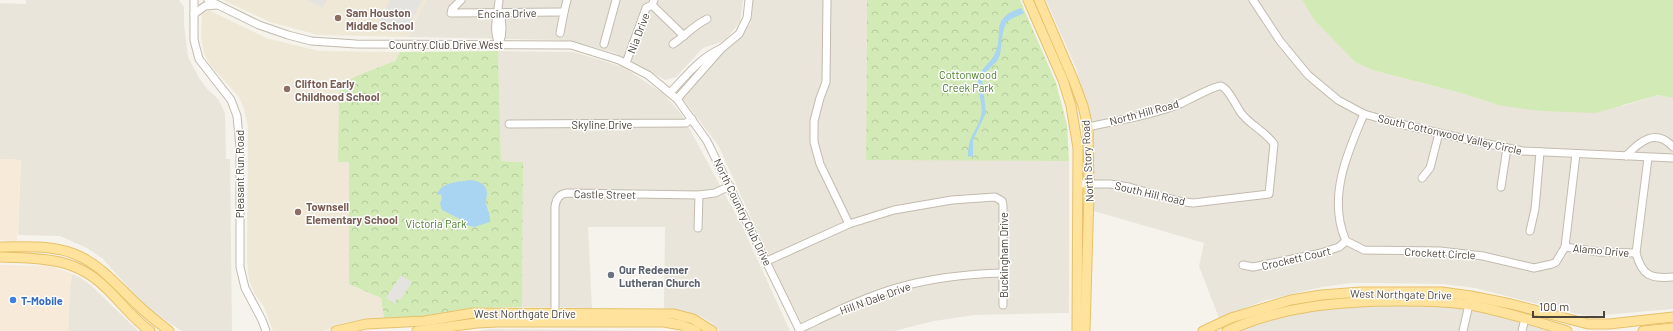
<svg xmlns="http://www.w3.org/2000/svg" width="1673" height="331" viewBox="0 0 1673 331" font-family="Barlow,sans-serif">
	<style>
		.residential { fill: #eae5da }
		.commercial { fill: #f7ead8 }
		.education { fill: #efe8d6 }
		.grass { fill: #d2eab5 }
		.forest { fill: url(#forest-crowns) }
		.parking { fill: #e5e3e0 }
		.water { fill: #a9d4f2 }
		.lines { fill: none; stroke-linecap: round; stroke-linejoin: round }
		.minor-casing { stroke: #c2bbae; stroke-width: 9 }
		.major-casing { stroke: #e6c16a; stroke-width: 11 }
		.minor { stroke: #fff; stroke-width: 7 }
		.major { stroke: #ffe39c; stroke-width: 9 }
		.education-dot { fill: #8d6e63; stroke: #fff; stroke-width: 1.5 }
		.worship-dot { fill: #6b7280; stroke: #fff; stroke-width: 1.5 }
		.shop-dot { fill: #3f7fe0; stroke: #fff; stroke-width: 1.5 }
		.labels { text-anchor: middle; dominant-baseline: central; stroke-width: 3; stroke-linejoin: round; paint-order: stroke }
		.education-label { font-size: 11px; font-weight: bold; fill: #785e54; stroke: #fff; text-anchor: start }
		.street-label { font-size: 11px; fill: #4b4439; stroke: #fff }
		.park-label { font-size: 11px; fill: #4a7f2a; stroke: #fff }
		.worship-label { font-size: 11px; font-weight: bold; fill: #5b616d; stroke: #fff; text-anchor: start }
		.shop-label { font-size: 11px; font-weight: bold; fill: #366cbe; stroke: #fff; text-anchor: start }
	</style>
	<defs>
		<pattern id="forest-crowns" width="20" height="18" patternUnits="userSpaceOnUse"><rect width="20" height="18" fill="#d2eab5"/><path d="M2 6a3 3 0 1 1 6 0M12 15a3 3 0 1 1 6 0" fill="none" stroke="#b6ca9c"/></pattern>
	</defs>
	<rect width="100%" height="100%" fill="#f6f3ec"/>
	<g class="residential">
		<polygon points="26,0 179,0 184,7 184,24 188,57 199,78 208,90 218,99 225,113 226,159 230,159 232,331 182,331 148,309 102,258 87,248 60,236 18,235 21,160 0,159 0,3 26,4"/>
		<polygon points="426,0 743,0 740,22 727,38 721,42 703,48 676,77 665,80 615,53 587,45 558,40 408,37"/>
		<polygon points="752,0 867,0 866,159 1069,161 1069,313 974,315 934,321 894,331 806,331 782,285 718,145 682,98 751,23"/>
		<polygon points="1046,0 1302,0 1314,20 1355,62 1372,70 1461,93 1498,105 1623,106 1658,95 1673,98 1673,309 1592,316 1577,314 1475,288 1444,284 1379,283 1351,283 1322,287 1263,301 1219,318 1199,266 1204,243 1094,211 1093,125 1076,68"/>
		<polygon points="498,51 574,52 623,67 664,94 682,115 742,226 790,331 720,331 712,323 700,316 664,308 665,227 588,227 592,308 522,307 523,162 501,161"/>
		<polygon points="72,274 81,278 94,288 138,331 68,331 70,287"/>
		<polygon points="1421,304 1473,310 1550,331 1239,331 1265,321 1322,308"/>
		<polygon points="491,329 670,331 671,331 476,331"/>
	</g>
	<g class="commercial">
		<polygon points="0,159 21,160 17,241 0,240"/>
		<polygon points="0,265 52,266 72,274 70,287 68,331 0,331"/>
	</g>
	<g class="education">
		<polygon points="223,0 426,0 408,37 318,35 270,22"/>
		<polygon points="209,10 266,38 319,51 400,52 395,61 387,65 338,162 349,162 349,284 381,298 384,318 360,320 324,331 273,331 264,307 255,294 249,280 247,263 248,127 244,108 239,97 212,67 204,54 201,37 202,14"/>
	</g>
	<polygon class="grass" points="1302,0 1673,0 1673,98 1658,95 1596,113 1541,111 1498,105 1461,93 1372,70 1355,62 1314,20"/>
	<g class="forest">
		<polygon points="867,0 1020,0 1056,83 1067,125 1069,161 866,160"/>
		<polygon points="498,51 501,161 523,162 522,307 470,308 417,317 384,318 381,298 349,284 349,162 338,162 339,93 345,82 359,75 395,61 400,52"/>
	</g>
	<g class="parking">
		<polygon points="307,0 327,0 323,8"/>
		<polygon points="390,0 422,0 406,32 389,24 387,28 378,24"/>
		<polygon points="401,275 412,282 400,300 398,299 396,300 395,304 386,298"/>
	</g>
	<g class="water">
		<path d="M1021,8L1024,13L1011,19L1006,23L1003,32L1000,55L997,61L986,72L982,78L986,113L973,140V156L968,157C968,134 976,134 981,116C984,103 976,92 978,80C980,69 988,65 993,57C1007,35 986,20 1021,8Z"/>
		<path d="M471,180C479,181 487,184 487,194C487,197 485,200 486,203C487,210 491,215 490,222L474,227L466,225L464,221L442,210L440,203L442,199L441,194L437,195C441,181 460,182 471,180Z"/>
	</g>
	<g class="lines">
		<g class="minor-casing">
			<g id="minor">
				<polyline points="194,0 194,40 199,59 231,100 237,116 240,147 240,267 245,288 262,320 266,331"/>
				<polyline points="208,0 259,25 288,35 311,41 356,44 571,45 619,60 648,75 677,99 707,141 800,331"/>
				<polyline points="461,0 452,9 451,13 560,12 564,12 567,0"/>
				<path d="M499,0C498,16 492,29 499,44"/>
				<polyline points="827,0 826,82 820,98 814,121 814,142 820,164 849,224"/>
				<polyline points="1253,0 1280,41 1308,75 1338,100 1364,114 1396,123 1478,142 1523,151 1673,158"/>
				<polyline points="652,5 684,36"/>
				<path d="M499,12C503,23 503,34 499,44"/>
				<polyline points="194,14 205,6 217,5"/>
				<polyline points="560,33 564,12"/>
				<polyline points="604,44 616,0"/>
				<path d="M673,44C685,36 694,25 707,19"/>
				<polyline points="626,63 646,8 652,5 654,0"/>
				<path d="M670,93C686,76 699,59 720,49"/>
				<polyline points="677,99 722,48 739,34 747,18 749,0"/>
				<path d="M1364,114C1347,153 1327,199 1346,241L1364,250L1440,251L1483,256L1534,268L1552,264L1556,262L1565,247L1576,154"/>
				<polyline points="509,124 686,123 692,119"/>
				<path d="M1626,156C1640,141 1656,128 1673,147"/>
				<path d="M1648,158L1636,253C1642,276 1651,279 1673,277"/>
				<polyline points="1422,178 1430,168 1439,133"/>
				<path d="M1078,184H1110L1129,187L1178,201L1193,203L1269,194L1274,144C1265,131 1250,125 1241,113C1236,106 1228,88 1221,86C1216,85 1190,99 1182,103C1153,115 1119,120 1088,127"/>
				<polyline points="1501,187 1507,148"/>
				<polyline points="698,228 699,195"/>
				<polyline points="1530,231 1535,209 1540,152"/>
				<polyline points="1565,247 1599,252 1636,253"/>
				<polyline points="767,261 849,224 894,210 952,200 995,197 1002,201 1003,205 1003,305"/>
				<polyline points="1243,265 1253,267 1321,253 1339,247 1346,241"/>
				<path d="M555,318V207C556,199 559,194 567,193L699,195L715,193L730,186"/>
				<path d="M799,329C831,314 862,298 896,288C931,278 966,274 1003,273"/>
				<polyline points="1463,331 1470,300"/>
				<polyline points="1522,331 1525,318"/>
			</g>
		</g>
		<g class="major-casing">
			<g id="major">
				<polyline points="1028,0 1063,80 1071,106 1078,148 1077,331"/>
				<polyline points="1039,0 1073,79 1083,106 1088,127 1089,194 1085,331"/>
				<path d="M0,247C27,247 56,244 81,257C104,268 120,289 139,306C148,315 159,323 169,331"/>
				<path d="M0,257C40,258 75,257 106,288C121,302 133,319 150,331"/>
				<polyline points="336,331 366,324 425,321 473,313 674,314 693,319 712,331"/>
				<polyline points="417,331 477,323 498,322 664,322 681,325 696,331"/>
				<polyline points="1203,331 1231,318 1291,300 1321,295 1361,292 1442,292 1471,296 1511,304 1588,324 1609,324 1673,317"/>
				<path d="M1227,331C1281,306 1341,301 1400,301C1423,301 1447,301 1470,305C1503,311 1535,321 1567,331"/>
				<polyline points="1643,331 1673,328"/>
			</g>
		</g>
		<use href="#minor" class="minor"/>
		<use href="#major" class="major"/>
	</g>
	<g class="education-dot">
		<circle cx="338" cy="18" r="4"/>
		<circle cx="287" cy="89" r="4"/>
		<circle cx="298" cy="212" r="4"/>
	</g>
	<circle class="worship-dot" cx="611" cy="275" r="4"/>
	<circle class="shop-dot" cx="13" cy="300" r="4"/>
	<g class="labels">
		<g class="education-label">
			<text x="346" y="12">Sam Houston<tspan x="346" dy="13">Middle School</tspan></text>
			<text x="295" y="83">Clifton Early<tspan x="295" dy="13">Childhood School</tspan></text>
			<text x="306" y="206">Townsell<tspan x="306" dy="13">Elementary School</tspan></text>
		</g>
		<g class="street-label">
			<text transform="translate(507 13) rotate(-1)">Encina Drive</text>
			<text transform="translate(638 33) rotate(-69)">Nia Drive</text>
			<text x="446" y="44">Country Club Drive West</text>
			<text transform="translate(1144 112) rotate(-15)">North Hill Road</text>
			<text x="602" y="124">Skyline Drive</text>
			<text transform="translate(1450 134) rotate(13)">South Cottonwood Valley Circle</text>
			<text transform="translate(1087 161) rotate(-93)">North Story Road</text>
			<text transform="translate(239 174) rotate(-90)">Pleasant Run Road</text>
			<text transform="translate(1150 193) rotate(13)">South Hill Road</text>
			<text transform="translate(605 194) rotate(1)">Castle Street</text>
			<text transform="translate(743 212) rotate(64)">North Country Club Drive</text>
			<text transform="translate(1601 250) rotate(5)">Alamo Drive</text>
			<text transform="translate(1440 253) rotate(3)">Crockett Circle</text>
			<text transform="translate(1003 255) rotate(-90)">Buckingham Drive</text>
			<text transform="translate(1296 258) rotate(-13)">Crockett Court</text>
			<text transform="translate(1401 294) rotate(1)">West Northgate Drive</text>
			<text transform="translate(875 298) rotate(-20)">Hill N Dale Drive</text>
			<text x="525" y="313">West Northgate Drive</text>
		</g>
		<g class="park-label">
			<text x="968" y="74">Cottonwood<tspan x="968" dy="13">Creek Park</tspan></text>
			<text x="436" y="223">Victoria Park</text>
		</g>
		<g class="worship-label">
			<text x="619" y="269">Our Redeemer<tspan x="619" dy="13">Lutheran Church</tspan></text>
		</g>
		<g class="shop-label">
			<text x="21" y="300">T-Mobile</text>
		</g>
	</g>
	<path d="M1533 311v6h71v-6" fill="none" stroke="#4b4439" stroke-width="2"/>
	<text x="1539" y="311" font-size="12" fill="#4b4439" stroke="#ffffff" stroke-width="3" paint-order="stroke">100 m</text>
</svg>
